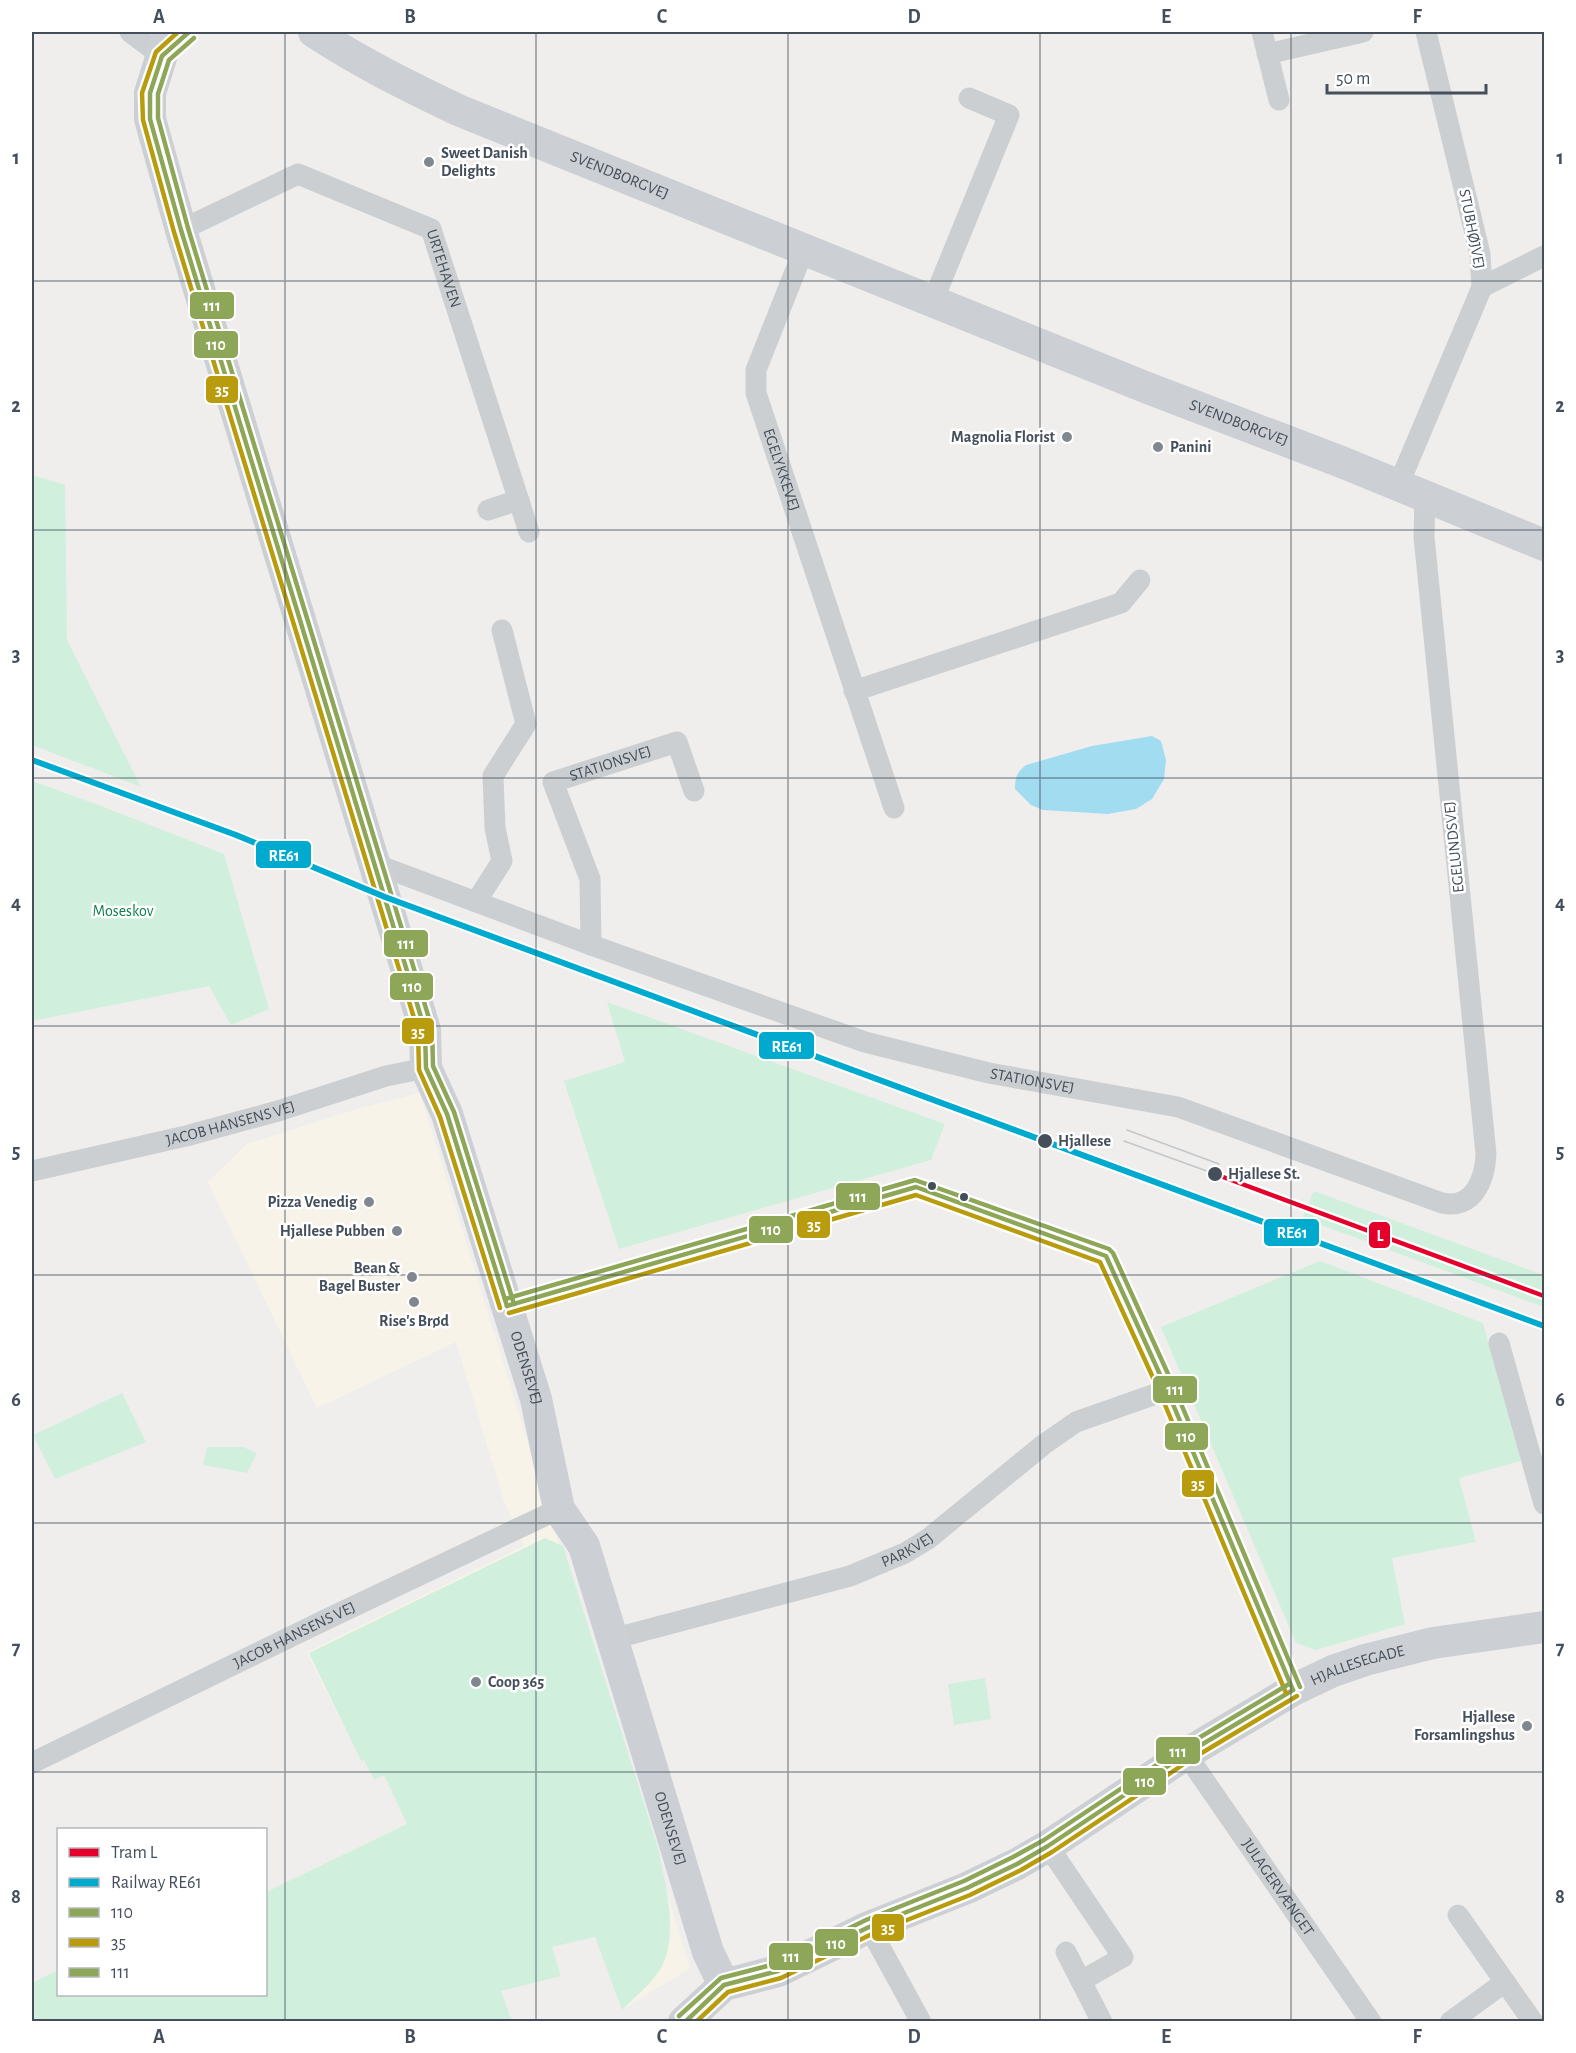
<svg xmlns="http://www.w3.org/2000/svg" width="1576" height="2053" viewBox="0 0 1576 2053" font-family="'Alegreya Sans',sans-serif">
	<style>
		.commercial { fill: #f7f3e8 }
		.green { fill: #d0f0dd }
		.water { fill: #a2dcf0 }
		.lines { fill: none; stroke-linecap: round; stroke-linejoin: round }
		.street { stroke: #cccfd1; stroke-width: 21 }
		.secondary { stroke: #cccfd3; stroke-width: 32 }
		.tram { stroke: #c4c7c9; stroke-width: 1.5 }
		.bus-1-casing { stroke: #fff; stroke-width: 9 }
		.bus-2-casing { stroke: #fff; stroke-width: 9 }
		.bus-3-casing { stroke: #fff; stroke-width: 9 }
		.bus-1 { stroke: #8ea658; stroke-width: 4.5 }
		.bus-2 { stroke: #b89c0e; stroke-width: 4.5 }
		.bus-3 { stroke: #8ea658; stroke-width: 4.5 }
		.rail-1-casing { stroke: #fff; stroke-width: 10 }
		.rail-1 { stroke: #00a9ce; stroke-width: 6 }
		.tram-1-casing { stroke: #fff; stroke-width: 9 }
		.tram-1 { stroke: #e4002b; stroke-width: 4.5 }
		.grid { fill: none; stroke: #444f5b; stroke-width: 1.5; stroke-opacity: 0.55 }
		.poi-dot { fill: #80878e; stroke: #fff; stroke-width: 2 }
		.stop-dot { fill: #444f5b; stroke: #fff; stroke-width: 2 }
		.labels { text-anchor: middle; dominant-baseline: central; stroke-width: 5; stroke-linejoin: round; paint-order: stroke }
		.poi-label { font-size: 16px; font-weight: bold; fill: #444f5b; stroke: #fff; text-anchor: end }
		.street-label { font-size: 16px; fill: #444f5b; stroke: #fff }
		.park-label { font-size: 16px; fill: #10814e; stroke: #fff }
		.stop-label { font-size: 16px; font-weight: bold; fill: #444f5b; stroke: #fff; text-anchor: start }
		.line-badge { stroke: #fff; stroke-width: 2 }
		.badge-label { font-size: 16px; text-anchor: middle; font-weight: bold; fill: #fff }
		.neatline { fill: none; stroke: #444f5b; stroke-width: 2 }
		.grid-label { font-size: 20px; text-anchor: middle; font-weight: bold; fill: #444f5b }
	</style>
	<rect width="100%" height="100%" fill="#efeeed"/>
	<polygon class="commercial" points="420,1093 690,1968 622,2010 596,1937 552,1947 561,1976 407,1823 384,1775 374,1780 364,1760 361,1761 307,1652 524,1546 504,1501 456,1342 317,1408 208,1182 247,1144 360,1108"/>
	<g class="green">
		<polygon points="32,475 65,485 67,640 141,787 32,745"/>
		<polygon points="32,781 104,807 224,854 269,1009 231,1025 209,986 32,1021"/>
		<polygon points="607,1002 945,1124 931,1160 619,1249 564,1081 625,1062"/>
		<polygon points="1314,1191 1544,1275 1544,1307 1302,1218"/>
		<polygon points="1320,1261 1483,1323 1521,1461 1459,1478 1476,1542 1392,1558 1405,1624 1316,1650 1296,1643 1161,1327"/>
		<polygon points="122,1393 146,1442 55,1479 33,1435"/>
		<polygon points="207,1447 243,1447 257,1453 247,1473 203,1465"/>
		<path d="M545,1538L563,1546L658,1848C665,1883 679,1932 662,1966C653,1983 635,1997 622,2010L595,1937L552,1947L561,1976L501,1991L512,2021H32V1983L58,1970V1994H266V1892L407,1824L384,1775L374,1780L364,1760L361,1761L309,1653Z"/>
		<polygon points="985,1678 991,1719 954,1725 948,1684"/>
	</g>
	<path class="water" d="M1152,736L1161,741L1166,760L1164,779L1152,799L1136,809L1108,814L1043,810L1031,805L1015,789C1015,777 1017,772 1026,765L1092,746Z"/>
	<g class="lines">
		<g class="street">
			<polyline points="130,32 162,56"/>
			<polyline points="1262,32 1279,100"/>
			<polyline points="1267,54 1363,32"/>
			<path id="s1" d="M181,230L298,174L431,229L529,532"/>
			<path id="s2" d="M804,249L756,370V393L894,808"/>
			<polyline points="1482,287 1544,256"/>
			<polyline points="933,301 1009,115 969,98"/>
			<polyline points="1398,486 1482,287 1480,254 1426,32"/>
			<polyline points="488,510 519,500"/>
			<polyline points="854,691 1121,603 1140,580"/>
			<path id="s3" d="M375,864L591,945L865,1042L989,1073L1178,1107L1442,1203C1473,1210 1485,1180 1486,1154L1424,537L1425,496"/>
			<polyline points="476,902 502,861 495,828 493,776 526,724 502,630"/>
			<path id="s4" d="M591,945L590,879L553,782L677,742L694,791"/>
			<path id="s5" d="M32,1171L186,1136L278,1111L386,1076L426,1068"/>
			<polyline points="507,1306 916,1187 1106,1256 1167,1390 1293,1690"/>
			<polyline points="1499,1343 1544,1504"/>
			<path id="s6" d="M612,1639L850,1576L905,1553L928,1539L1043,1445L1076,1422L1167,1390"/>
			<path id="s7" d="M1186,1754L1371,2022"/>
			<path id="s8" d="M32,1763L325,1620L559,1509"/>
			<polyline points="1048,1846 1123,1957 1081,1981 1102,2022"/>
			<polyline points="1458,1915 1533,2022"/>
			<polyline points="869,1927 921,2022"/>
			<polyline points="1066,1952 1081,1981"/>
			<polyline points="1450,2022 1505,1982"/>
		</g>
		<g class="secondary">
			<path id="s9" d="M169,32L150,93V119L181,230L425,1030L426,1068L447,1114L536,1399L559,1509L584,1546L708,1952L724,1985"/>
			<path id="s10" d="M314,32C361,63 408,86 458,110L1145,387L1344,463L1544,545"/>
			<path id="s11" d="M684,2022L724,1985L778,1971L869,1927L967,1888L1017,1864L1048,1846L1186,1754L1293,1690L1333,1671L1365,1660L1433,1643L1544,1627"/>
		</g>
		<g class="tram">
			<polyline points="1127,1130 1219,1164"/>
			<polyline points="1124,1141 1215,1174"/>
		</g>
		<g class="bus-1-casing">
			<g id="bus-1">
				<polyline points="189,32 162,56 150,93 150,119 181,230 425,1030 426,1068 447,1114 507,1306"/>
				<polyline points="507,1306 916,1187 1106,1256 1167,1390 1293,1690"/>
				<polyline points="685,2022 724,1985 778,1971 869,1927 967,1888 1017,1864 1048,1846 1186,1754 1293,1690"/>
			</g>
		</g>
		<g class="bus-2-casing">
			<g id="bus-2">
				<polyline points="178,32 156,52 142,93 143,120 174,232 418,1031 419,1070 440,1117 500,1308"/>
				<polyline points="509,1313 916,1195 1100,1262 1160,1393 1286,1693"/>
				<polyline points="696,2022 728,1992 781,1978 872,1934 970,1895 1021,1870 1052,1852 1190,1760 1297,1696"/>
			</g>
		</g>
		<g class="bus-3-casing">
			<g id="bus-3">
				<polyline points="194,38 169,60 158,94 158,118 188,228 432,1028 433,1066 454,1112 514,1304"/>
				<polyline points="505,1299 915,1180 1109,1249 1113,1253 1174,1387 1300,1687"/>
				<polyline points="679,2016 721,1978 775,1964 866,1920 964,1881 1013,1857 1044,1840 1182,1748 1289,1684"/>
			</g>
		</g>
		<use href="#bus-1" class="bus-1"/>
		<use href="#bus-2" class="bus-2"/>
		<use href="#bus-3" class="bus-3"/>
		<g class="rail-1-casing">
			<polyline id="rail-1" points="32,760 236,835 385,897 1544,1326"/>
		</g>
		<use href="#rail-1" class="rail-1"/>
		<g class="tram-1-casing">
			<polyline id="tram-1" points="1215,1174 1544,1296"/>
		</g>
		<use href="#tram-1" class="tram-1"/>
	</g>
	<path class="grid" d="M285,32V2022M536,32V2022M788,32V2022M1040,32V2022M1291,32V2022M32,281H1544M32,530H1544M32,778H1544M32,1026H1544M32,1275H1544M32,1523H1544M32,1772H1544"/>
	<g class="poi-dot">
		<circle cx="429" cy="162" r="6"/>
		<circle cx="1067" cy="437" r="6"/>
		<circle cx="1158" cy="447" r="6"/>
		<circle cx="369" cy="1202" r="6"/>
		<circle cx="397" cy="1231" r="6"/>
		<circle cx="412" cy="1277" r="6"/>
		<circle cx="414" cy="1302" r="6"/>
		<circle cx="476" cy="1682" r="6"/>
		<circle cx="1527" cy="1726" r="6"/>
	</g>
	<g class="stop-dot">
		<circle cx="1045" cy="1141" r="8"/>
		<circle cx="1215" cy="1174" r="8"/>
		<circle cx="932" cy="1186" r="5"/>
		<circle cx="964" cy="1197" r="5"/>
	</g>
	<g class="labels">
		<g class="poi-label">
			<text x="441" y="153" text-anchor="start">Sweet Danish<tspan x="441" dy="18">Delights</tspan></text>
			<text x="1055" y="437">Magnolia Florist</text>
			<text x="1170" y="447" text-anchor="start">Panini</text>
			<text x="357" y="1202">Pizza Venedig</text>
			<text x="385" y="1231">Hjallese Pubben</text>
			<text x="400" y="1268">Bean &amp;<tspan x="400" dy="18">Bagel Buster</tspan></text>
			<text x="414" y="1321" text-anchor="middle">Rise's Brød</text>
			<text x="488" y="1682" text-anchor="start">Coop 365</text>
			<text x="1515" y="1717">Hjallese<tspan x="1515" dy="18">Forsamlingshus</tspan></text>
		</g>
		<g class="street-label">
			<text stroke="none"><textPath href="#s10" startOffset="338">SVENDBORGVEJ</textPath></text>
			<text transform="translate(1472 229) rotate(79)">STUBHØJVEJ</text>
			<text stroke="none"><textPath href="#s1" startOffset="315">URTEHAVEN</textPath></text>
			<text stroke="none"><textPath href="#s10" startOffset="1005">SVENDBORGVEJ</textPath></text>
			<text stroke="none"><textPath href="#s2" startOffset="234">EGELYKKEVEJ</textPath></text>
			<text stroke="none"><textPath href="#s4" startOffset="230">STATIONSVEJ</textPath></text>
			<text transform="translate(1454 847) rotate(-96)">EGELUNDSVEJ</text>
			<text stroke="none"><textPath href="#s3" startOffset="693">STATIONSVEJ</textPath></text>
			<text stroke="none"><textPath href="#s5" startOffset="204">JACOB HANSENS VEJ</textPath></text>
			<text stroke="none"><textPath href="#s9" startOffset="1396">ODENSEVEJ</textPath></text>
			<text stroke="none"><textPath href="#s6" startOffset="309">PARKVEJ</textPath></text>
			<text stroke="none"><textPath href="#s8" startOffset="292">JACOB HANSENS VEJ</textPath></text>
			<text stroke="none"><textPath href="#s11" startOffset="768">HJALLESEGADE</textPath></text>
			<text stroke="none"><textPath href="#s9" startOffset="1881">ODENSEVEJ</textPath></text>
			<text stroke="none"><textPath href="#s7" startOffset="162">JULAGERVÆNGET</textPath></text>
		</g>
		<g class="park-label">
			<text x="123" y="911">Moseskov</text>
		</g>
		<g class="stop-label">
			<text x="1058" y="1141">Hjallese</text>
			<text x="1228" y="1174">Hjallese St.</text>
		</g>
	</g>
	<g class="line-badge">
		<rect x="189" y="291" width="46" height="29" rx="6" fill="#8ea658"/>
		<rect x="193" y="330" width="46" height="29" rx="6" fill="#8ea658"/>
		<rect x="205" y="375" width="34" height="29" rx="6" fill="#b89c0e"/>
		<rect x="255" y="840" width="57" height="29" rx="6" fill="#00a9ce"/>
		<rect x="383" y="929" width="46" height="29" rx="6" fill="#8ea658"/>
		<rect x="389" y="972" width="45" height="29" rx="6" fill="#8ea658"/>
		<rect x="401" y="1017" width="34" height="28" rx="6" fill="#b89c0e"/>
		<rect x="758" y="1031" width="57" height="29" rx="6" fill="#00a9ce"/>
		<rect x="835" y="1182" width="46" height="29" rx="6" fill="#8ea658"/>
		<rect x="796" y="1210" width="35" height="29" rx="6" fill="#b89c0e"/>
		<rect x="748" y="1215" width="46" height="29" rx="6" fill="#8ea658"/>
		<rect x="1263" y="1218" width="57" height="29" rx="6" fill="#00a9ce"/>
		<rect x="1368" y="1221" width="23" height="28" rx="6" fill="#e4002b"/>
		<rect x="1152" y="1375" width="46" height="29" rx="6" fill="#8ea658"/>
		<rect x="1164" y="1422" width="45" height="29" rx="6" fill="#8ea658"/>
		<rect x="1181" y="1469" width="34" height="29" rx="6" fill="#b89c0e"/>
		<rect x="1155" y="1736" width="46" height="29" rx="6" fill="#8ea658"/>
		<rect x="1122" y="1767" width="45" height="29" rx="6" fill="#8ea658"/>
		<rect x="871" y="1913" width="34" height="29" rx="6" fill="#b89c0e"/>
		<rect x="814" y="1928" width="45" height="29" rx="6" fill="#8ea658"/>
		<rect x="768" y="1942" width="46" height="29" rx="6" fill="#8ea658"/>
	</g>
	<g class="badge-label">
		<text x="212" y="311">111</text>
		<text x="216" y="350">110</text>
		<text x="222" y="395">35</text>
		<text x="284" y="861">RE61</text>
		<text x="406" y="949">111</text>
		<text x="412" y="992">110</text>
		<text x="418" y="1037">35</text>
		<text x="787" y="1052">RE61</text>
		<text x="858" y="1202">111</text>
		<text x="814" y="1230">35</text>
		<text x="771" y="1235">110</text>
		<text x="1292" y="1238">RE61</text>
		<text x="1380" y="1241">L</text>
		<text x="1175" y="1395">111</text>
		<text x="1186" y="1442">110</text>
		<text x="1198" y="1489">35</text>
		<text x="1178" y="1757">111</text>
		<text x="1145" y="1787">110</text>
		<text x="888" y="1933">35</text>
		<text x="836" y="1949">110</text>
		<text x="791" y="1962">111</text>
	</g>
	<rect width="1576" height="2053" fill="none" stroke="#ffffff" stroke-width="66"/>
	<rect x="57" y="1828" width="210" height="168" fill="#ffffff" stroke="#b4b9bd" stroke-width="1.5"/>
	<rect x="69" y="1848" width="30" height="9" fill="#e4002b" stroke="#b4b9bd" stroke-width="1.5"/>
	<text x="111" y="1858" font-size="18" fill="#444f5b">Tram L</text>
	<rect x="69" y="1878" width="30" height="9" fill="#00a9ce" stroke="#b4b9bd" stroke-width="1.5"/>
	<text x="111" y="1888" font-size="18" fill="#444f5b">Railway RE61</text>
	<rect x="69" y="1908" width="30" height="9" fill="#8ea658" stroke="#b4b9bd" stroke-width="1.5"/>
	<text x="111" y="1918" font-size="18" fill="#444f5b">110</text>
	<rect x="69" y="1938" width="30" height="9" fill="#b89c0e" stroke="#b4b9bd" stroke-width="1.5"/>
	<text x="111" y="1948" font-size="18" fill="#444f5b">35</text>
	<rect x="69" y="1968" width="30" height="9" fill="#8ea658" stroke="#b4b9bd" stroke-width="1.5"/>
	<text x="111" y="1978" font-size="18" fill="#444f5b">111</text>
	<path d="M1327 84v9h159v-9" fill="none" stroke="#444f5b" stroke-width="3"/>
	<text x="1336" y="84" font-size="18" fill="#444f5b" stroke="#ffffff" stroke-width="4.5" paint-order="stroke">50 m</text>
	<rect x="33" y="33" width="1510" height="1987" class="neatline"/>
	<g class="grid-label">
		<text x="159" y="23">A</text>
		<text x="410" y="23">B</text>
		<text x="662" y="23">C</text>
		<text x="914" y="23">D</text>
		<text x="1166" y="23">E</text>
		<text x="1417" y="23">F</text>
		<text x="16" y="164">1</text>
		<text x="1560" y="164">1</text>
		<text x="16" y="412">2</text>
		<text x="1560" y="412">2</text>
		<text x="16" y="661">3</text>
		<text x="1560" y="661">3</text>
		<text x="16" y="909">4</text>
		<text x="1560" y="909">4</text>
		<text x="16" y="1158">5</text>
		<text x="1560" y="1158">5</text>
		<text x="16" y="1406">6</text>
		<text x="1560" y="1406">6</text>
		<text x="16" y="1654">7</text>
		<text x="1560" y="1654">7</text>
		<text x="16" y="1903">8</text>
		<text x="1560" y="1903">8</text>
		<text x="159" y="2043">A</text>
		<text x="410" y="2043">B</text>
		<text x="662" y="2043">C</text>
		<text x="914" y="2043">D</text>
		<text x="1166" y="2043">E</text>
		<text x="1417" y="2043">F</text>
	</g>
</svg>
